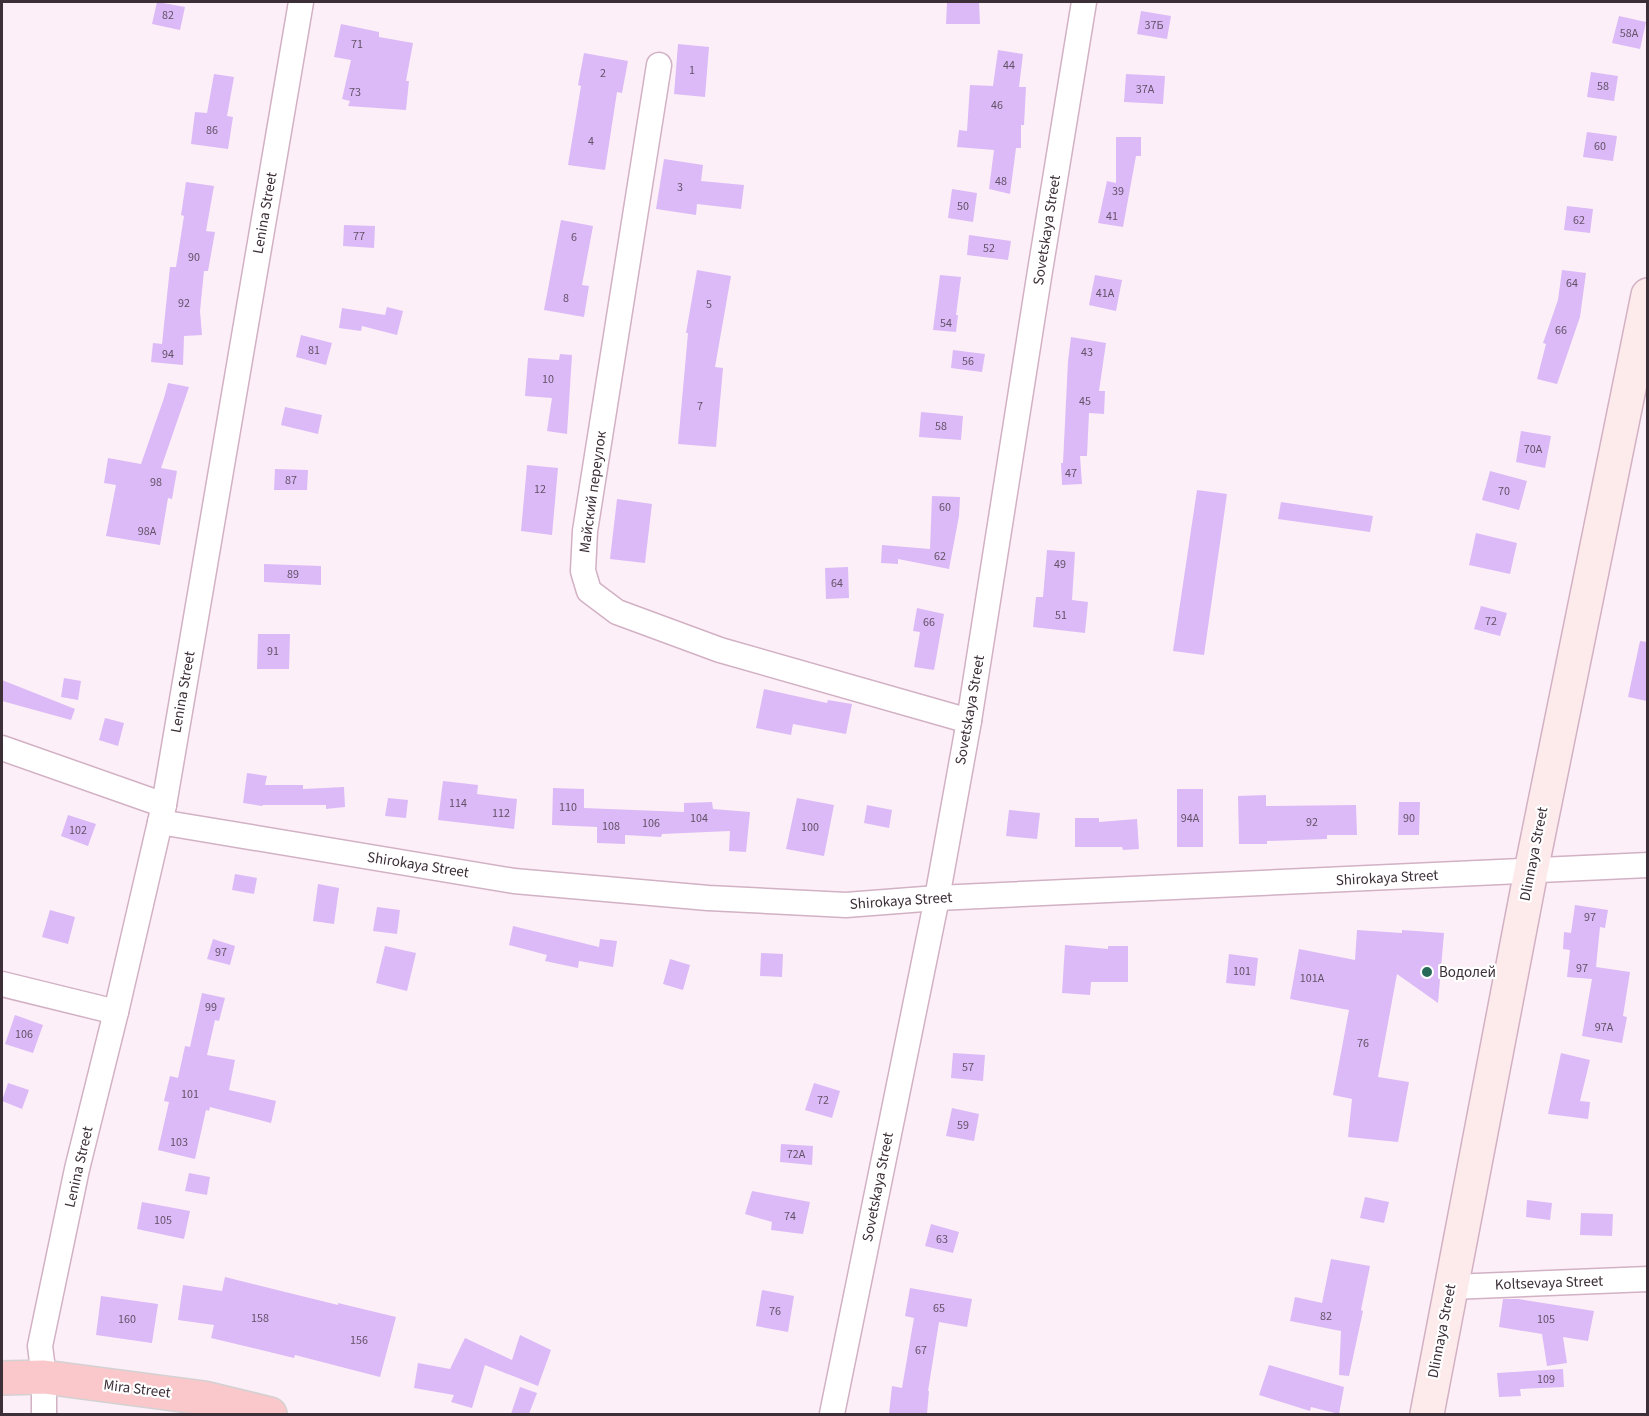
<svg xmlns="http://www.w3.org/2000/svg" width="1649" height="1416" viewBox="0 0 1649 1416" font-family="'Source Sans 3',sans-serif">
	<style>
		.building { fill: #dbbaf7 }
		.lines { fill: none; stroke-linecap: round; stroke-linejoin: round }
		.minor-casing { stroke: #d2b1c4; stroke-width: 27 }
		.secondary-casing { stroke: #d2b1c4; stroke-width: 36 }
		.trunk-casing { stroke: #d4d1d3; stroke-width: 36 }
		.minor { stroke: #fff; stroke-width: 24 }
		.secondary { stroke: #fdebeb; stroke-width: 33 }
		.trunk { stroke: #fac8ca; stroke-width: 33 }
		.poi-dot { fill: #276a5a; stroke: #fff; stroke-width: 2 }
		.labels { text-anchor: middle; dominant-baseline: central; stroke-width: 4.5; stroke-linejoin: round; paint-order: stroke }
		.number-label { font-size: 12px; fill: #645267 }
		.street-label { font-size: 15px; fill: #3c2f37; stroke: #fff }
		.poi-label { font-size: 15px; fill: #3c2f37; stroke: #fff; text-anchor: start }
	</style>
	<rect width="100%" height="100%" fill="#fdeff7"/>
	<g class="building">
		<polygon points="157,2 185,7 180,30 152,24"/>
		<polygon points="947,2 979,2 980,24 946,24"/>
		<polygon points="1141,11 1171,16 1167,39 1137,34"/>
		<polygon points="1619,16 1646,22 1640,49 1612,43"/>
		<polygon points="341,24 379,32 379,37 413,43 406,81 409,81 406,110 348,106 350,101 342,99 351,60 334,57"/>
		<polygon points="678,44 709,47 705,97 674,94"/>
		<polygon points="998,50 1023,54 1019,87 1026,87 1024,125 1021,125 1021,148 1016,148 1010,194 989,189 994,150 957,147 959,130 967,131 970,85 993,86"/>
		<polygon points="584,53 628,61 622,93 617,92 605,170 568,165 581,86 578,85"/>
		<polygon points="1591,72 1618,76 1614,101 1587,97"/>
		<polygon points="214,74 234,77 227,116 233,117 228,149 191,144 195,112 207,113"/>
		<polygon points="1126,74 1165,76 1163,104 1124,102"/>
		<polygon points="1587,132 1617,136 1613,161 1583,157"/>
		<polygon points="1116,137 1141,137 1141,156 1136,156 1123,227 1098,223 1107,181 1116,183"/>
		<polygon points="664,159 703,165 701,181 744,185 741,209 697,204 696,215 656,209"/>
		<polygon points="186,182 214,186 206,231 215,232 208,271 204,271 200,311 202,335 184,336 183,365 151,362 153,343 162,344 170,267 176,267 184,216 181,215"/>
		<polygon points="952,189 977,193 973,222 948,218"/>
		<polygon points="1567,206 1593,209 1590,233 1564,230"/>
		<polygon points="561,220 593,226 582,285 589,286 584,317 544,310"/>
		<polygon points="344,225 375,226 374,248 343,246"/>
		<polygon points="969,235 1011,241 1008,260 967,255"/>
		<polygon points="697,270 731,276 715,367 723,368 716,447 678,444 688,333 686,333"/>
		<polygon points="1562,270 1586,273 1580,317 1557,384 1537,379 1546,344 1543,343 1558,300"/>
		<polygon points="940,275 961,277 956,315 958,315 956,332 933,330"/>
		<polygon points="1095,275 1122,280 1116,311 1089,305"/>
		<polygon points="387,307 403,311 397,335 362,326 361,331 339,328 342,308 385,315"/>
		<polygon points="301,335 332,343 326,365 296,357"/>
		<polygon points="1071,337 1106,343 1099,391 1105,391 1104,414 1089,413 1087,456 1080,456 1082,484 1062,485 1061,463 1063,463 1068,361"/>
		<polygon points="953,350 985,354 982,372 951,368"/>
		<polygon points="560,354 572,355 567,434 547,431 552,398 525,396 528,358 559,360"/>
		<polygon points="168,383 189,387 161,468 177,471 172,499 168,498 160,545 106,536 116,485 104,483 108,458 141,464 164,398"/>
		<polygon points="285,407 322,415 318,434 281,425"/>
		<polygon points="921,412 963,416 961,440 919,437"/>
		<polygon points="1521,431 1551,436 1545,468 1516,462"/>
		<polygon points="527,465 558,468 552,535 521,531"/>
		<polygon points="275,469 308,470 307,490 274,490"/>
		<polygon points="1490,471 1527,481 1519,510 1482,500"/>
		<polygon points="1197,490 1227,494 1204,655 1173,651"/>
		<polygon points="932,496 960,497 959,516 949,569 898,559 898,564 881,563 882,545 930,549"/>
		<polygon points="617,499 652,504 645,563 610,559"/>
		<polygon points="1281,502 1373,516 1370,532 1278,519"/>
		<polygon points="1476,533 1517,543 1510,574 1469,565"/>
		<polygon points="1047,550 1075,552 1072,600 1088,602 1085,633 1033,627 1036,597 1043,597"/>
		<polygon points="264,564 321,566 321,585 264,582"/>
		<polygon points="848,567 849,598 826,599 825,568"/>
		<polygon points="1481,606 1507,613 1500,636 1474,629"/>
		<polygon points="917,608 944,614 934,670 914,667 920,632 913,631"/>
		<polygon points="258,634 290,634 289,669 257,669"/>
		<polygon points="1640,641 1647,642 1647,701 1628,697"/>
		<polygon points="64,678 81,681 78,700 61,697"/>
		<polygon points="2,680 75,709 71,720 2,701"/>
		<polygon points="764,689 827,703 828,700 852,704 846,734 793,724 791,735 756,728"/>
		<polygon points="105,718 124,723 118,746 99,740"/>
		<polygon points="247,773 267,776 265,785 303,785 303,789 344,787 345,807 326,809 326,805 263,805 262,806 243,803"/>
		<polygon points="443,781 478,785 477,794 517,799 514,829 438,820"/>
		<polygon points="553,788 584,789 584,808 684,812 684,803 712,802 713,809 750,812 746,852 729,851 730,831 662,834 661,837 625,835 625,844 597,843 597,827 552,825"/>
		<rect x="1177" y="789" width="26" height="58"/>
		<polygon points="1266,795 1266,806 1356,805 1357,835 1327,835 1327,839 1267,841 1267,844 1239,844 1238,796"/>
		<polygon points="388,798 408,800 406,818 385,816"/>
		<polygon points="797,798 834,805 824,856 786,849"/>
		<polygon points="1399,802 1420,802 1419,835 1398,835"/>
		<polygon points="867,805 892,810 889,828 864,823"/>
		<polygon points="1009,810 1040,813 1037,839 1006,836"/>
		<polygon points="68,815 96,824 88,846 61,836"/>
		<polygon points="1075,818 1099,818 1099,822 1137,819 1139,849 1123,850 1122,847 1075,847"/>
		<polygon points="235,874 257,878 254,894 232,890"/>
		<polygon points="318,884 339,888 334,924 313,921"/>
		<polygon points="1575,905 1608,910 1605,928 1600,927 1596,967 1630,972 1623,1016 1627,1017 1622,1043 1582,1036 1592,979 1567,977 1570,950 1563,949 1564,932 1571,933"/>
		<polygon points="377,907 400,910 397,934 373,931"/>
		<polygon points="50,910 75,917 68,944 42,937"/>
		<polygon points="513,926 599,947 600,939 617,941 613,967 579,961 578,968 545,961 547,955 509,945"/>
		<polygon points="1357,930 1402,933 1402,930 1444,933 1438,1003 1397,974 1378,1077 1409,1082 1398,1142 1348,1137 1352,1099 1333,1095 1349,1010 1290,999 1299,949 1355,960"/>
		<polygon points="213,939 235,946 230,965 207,959"/>
		<polygon points="1065,945 1108,949 1108,946 1128,946 1128,982 1091,982 1090,995 1062,993"/>
		<polygon points="385,946 416,953 407,991 376,983"/>
		<polygon points="761,953 783,954 782,977 760,976"/>
		<polygon points="1229,954 1258,958 1255,986 1226,983"/>
		<polygon points="670,959 690,965 683,990 663,984"/>
		<polygon points="202,993 225,998 219,1021 215,1020 207,1055 235,1060 229,1090 276,1101 271,1123 210,1107 209,1111 206,1110 195,1159 158,1150 169,1102 164,1101 170,1076 178,1078 185,1046 190,1047"/>
		<polygon points="15,1015 43,1025 33,1053 5,1044"/>
		<polygon points="953,1053 985,1055 983,1081 951,1078"/>
		<polygon points="1561,1053 1590,1060 1580,1101 1590,1102 1588,1119 1548,1114"/>
		<polygon points="8,1083 29,1090 22,1109 2,1101"/>
		<polygon points="814,1083 840,1091 832,1118 805,1110"/>
		<polygon points="952,1108 979,1114 974,1141 946,1136"/>
		<polygon points="781,1144 813,1146 812,1165 780,1162"/>
		<polygon points="189,1173 210,1177 207,1195 185,1191"/>
		<polygon points="752,1191 810,1202 803,1234 771,1230 772,1222 745,1214"/>
		<polygon points="1365,1197 1389,1202 1384,1223 1360,1218"/>
		<polygon points="1527,1200 1552,1203 1550,1220 1526,1217"/>
		<polygon points="142,1202 190,1211 184,1239 137,1229"/>
		<polygon points="1581,1213 1613,1214 1612,1236 1580,1235"/>
		<polygon points="931,1224 959,1232 953,1253 925,1246"/>
		<polygon points="1331,1259 1370,1266 1361,1310 1363,1311 1349,1376 1339,1375 1341,1331 1290,1321 1295,1297 1322,1303"/>
		<polygon points="225,1277 338,1305 338,1303 396,1317 380,1377 295,1355 294,1358 211,1338 214,1325 178,1320 183,1285 222,1291"/>
		<polygon points="910,1288 972,1299 967,1327 939,1322 928,1391 929,1391 927,1414 889,1414 892,1386 902,1388 914,1318 905,1316"/>
		<polygon points="762,1290 794,1296 788,1332 756,1326"/>
		<polygon points="101,1296 158,1304 152,1343 96,1335"/>
		<polygon points="1503,1299 1518,1299 1594,1311 1588,1341 1563,1337 1567,1363 1547,1366 1542,1334 1499,1327"/>
		<polygon points="520,1335 551,1350 538,1386 485,1365 472,1408 451,1402 454,1395 414,1388 418,1363 450,1369 465,1338 512,1360"/>
		<polygon points="1269,1365 1344,1387 1339,1414 1311,1407 1310,1411 1259,1395"/>
		<polygon points="1563,1369 1564,1387 1520,1389 1521,1396 1499,1397 1497,1373"/>
		<polygon points="520,1387 537,1393 529,1414 511,1414"/>
	</g>
	<g class="lines">
		<g class="minor-casing">
			<g id="minor">
				<polyline points="659,65 585,531 583,571 589,591 617,612 720,650 969,721"/>
				<polyline points="2,748 164,805"/>
				<polyline points="160,822 514,881 708,898 846,905 937,898 1648,865"/>
				<polyline points="2,984 116,1012"/>
				<polyline points="1451,1287 1648,1279"/>
				<polyline points="44,1414 44,1377 40,1346 77,1169 116,1012 164,805 301,2"/>
				<polyline points="832,1414 937,898 969,721 1039,277 1084,2"/>
			</g>
		</g>
		<g class="secondary-casing">
			<polyline id="secondary" points="1427,1414 1531,871 1648,295"/>
		</g>
		<g class="trunk-casing">
			<polyline id="trunk" points="2,1378 44,1377 204,1398 270,1414"/>
		</g>
		<use href="#minor" class="minor"/>
		<use href="#secondary" class="secondary"/>
		<use href="#trunk" class="trunk"/>
	</g>
	<circle class="poi-dot" cx="1427" cy="972" r="6"/>
	<g class="labels">
		<g class="number-label">
			<text x="168" y="15">82</text>
			<text x="1154" y="25">37Б</text>
			<text x="1629" y="33">58А</text>
			<text x="357" y="44">71</text>
			<text x="1009" y="65">44</text>
			<text x="692" y="70">1</text>
			<text x="603" y="73">2</text>
			<text x="1603" y="86">58</text>
			<text x="1145" y="89">37А</text>
			<text x="355" y="92">73</text>
			<text x="997" y="105">46</text>
			<text x="212" y="130">86</text>
			<text x="591" y="141">4</text>
			<text x="1600" y="146">60</text>
			<text x="1001" y="181">48</text>
			<text x="680" y="187">3</text>
			<text x="1118" y="191">39</text>
			<text x="963" y="206">50</text>
			<text x="1112" y="216">41</text>
			<text x="1579" y="220">62</text>
			<text x="359" y="236">77</text>
			<text x="574" y="237">6</text>
			<text x="989" y="248">52</text>
			<text x="194" y="257">90</text>
			<text x="1572" y="283">64</text>
			<text x="1105" y="293">41А</text>
			<text x="566" y="298">8</text>
			<text x="184" y="303">92</text>
			<text x="709" y="304">5</text>
			<text x="946" y="323">54</text>
			<text x="1561" y="330">66</text>
			<text x="314" y="350">81</text>
			<text x="1087" y="352">43</text>
			<text x="168" y="354">94</text>
			<text x="968" y="361">56</text>
			<text x="548" y="379">10</text>
			<text x="1085" y="401">45</text>
			<text x="700" y="406">7</text>
			<text x="941" y="426">58</text>
			<text x="1533" y="449">70А</text>
			<text x="1071" y="473">47</text>
			<text x="291" y="480">87</text>
			<text x="156" y="482">98</text>
			<text x="540" y="489">12</text>
			<text x="1504" y="491">70</text>
			<text x="945" y="507">60</text>
			<text x="147" y="531">98А</text>
			<text x="940" y="556">62</text>
			<text x="1060" y="564">49</text>
			<text x="293" y="574">89</text>
			<text x="837" y="583">64</text>
			<text x="1061" y="615">51</text>
			<text x="1491" y="621">72</text>
			<text x="929" y="622">66</text>
			<text x="273" y="651">91</text>
			<text x="458" y="803">114</text>
			<text x="568" y="807">110</text>
			<text x="501" y="813">112</text>
			<text x="699" y="818">104</text>
			<text x="1190" y="818">94А</text>
			<text x="1409" y="818">90</text>
			<text x="1312" y="822">92</text>
			<text x="651" y="823">106</text>
			<text x="611" y="826">108</text>
			<text x="810" y="827">100</text>
			<text x="78" y="830">102</text>
			<text x="1590" y="917">97</text>
			<text x="221" y="952">97</text>
			<text x="1582" y="968">97</text>
			<text x="1242" y="971">101</text>
			<text x="1312" y="978">101А</text>
			<text x="211" y="1007">99</text>
			<text x="1604" y="1027">97А</text>
			<text x="24" y="1034">106</text>
			<text x="1363" y="1043">76</text>
			<text x="968" y="1067">57</text>
			<text x="190" y="1094">101</text>
			<text x="823" y="1100">72</text>
			<text x="963" y="1125">59</text>
			<text x="179" y="1142">103</text>
			<text x="796" y="1154">72А</text>
			<text x="790" y="1216">74</text>
			<text x="163" y="1220">105</text>
			<text x="942" y="1239">63</text>
			<text x="939" y="1308">65</text>
			<text x="775" y="1311">76</text>
			<text x="1326" y="1316">82</text>
			<text x="260" y="1318">158</text>
			<text x="127" y="1319">160</text>
			<text x="1546" y="1319">105</text>
			<text x="359" y="1340">156</text>
			<text x="921" y="1350">67</text>
			<text x="1546" y="1379">109</text>
		</g>
		<g class="street-label">
			<text transform="translate(265 213) rotate(-80)">Lenina Street</text>
			<text transform="translate(1047 230) rotate(-81)">Sovetskaya Street</text>
			<text transform="translate(593 492) rotate(-82)">Майский переулок</text>
			<text transform="translate(183 692) rotate(-80)">Lenina Street</text>
			<text transform="translate(970 710) rotate(-80)">Sovetskaya Street</text>
			<text transform="translate(1534 854) rotate(-79)">Dlinnaya Street</text>
			<text transform="translate(418 865) rotate(9)">Shirokaya Street</text>
			<text transform="translate(1387 878) rotate(-3)">Shirokaya Street</text>
			<text transform="translate(901 901) rotate(-4)">Shirokaya Street</text>
			<text transform="translate(79 1167) rotate(-77)">Lenina Street</text>
			<text transform="translate(878 1187) rotate(-79)">Sovetskaya Street</text>
			<text transform="translate(1549 1283) rotate(-2)">Koltsevaya Street</text>
			<text transform="translate(1442 1331) rotate(-79)">Dlinnaya Street</text>
			<text transform="translate(137 1389) rotate(7)">Mira Street</text>
		</g>
		<g class="poi-label">
			<text x="1439" y="972">Водолей</text>
		</g>
	</g>
	<rect width="1649" height="1416" fill="none" stroke="#3c2f37" stroke-width="6"/>
</svg>
